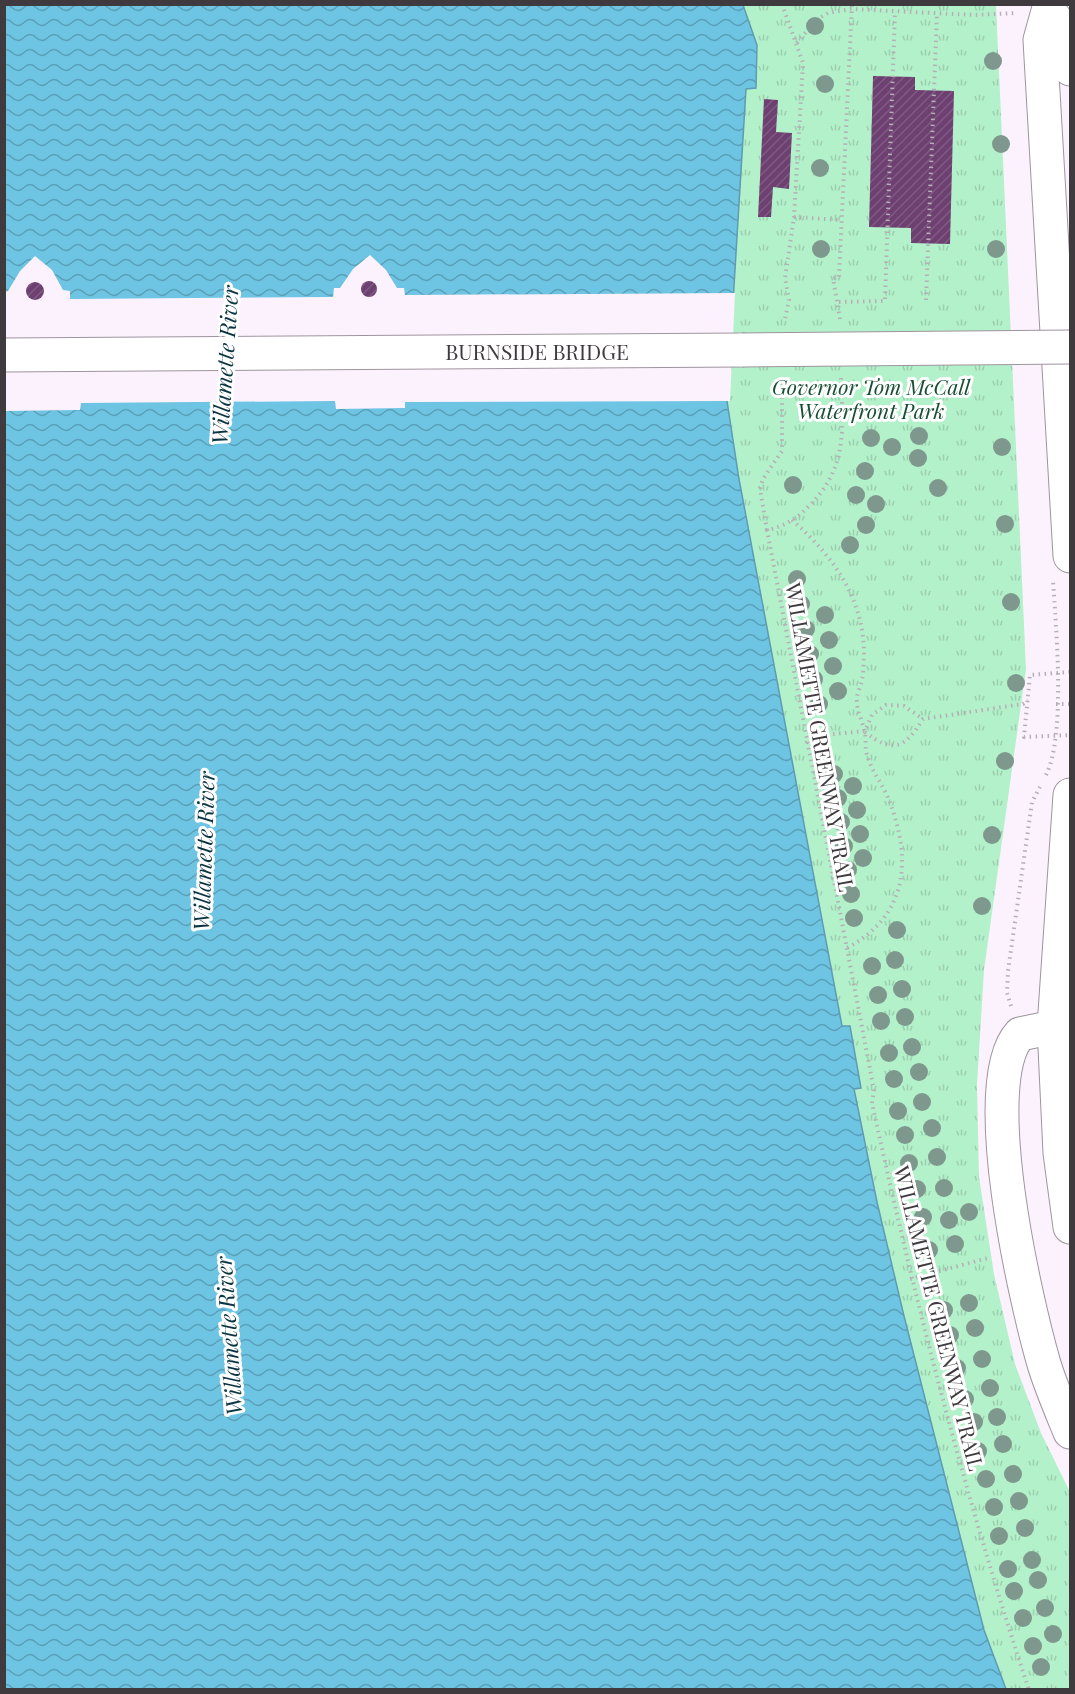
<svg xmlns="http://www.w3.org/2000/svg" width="1075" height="1694" viewBox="0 0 1075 1694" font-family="'Playfair Display',serif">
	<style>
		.park { fill: url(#park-tufts) }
		.water { fill: url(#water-waves); stroke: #5f9bb2; stroke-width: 1.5 }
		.pier { fill: #fcf2fd }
		.building { fill: url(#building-hatch) }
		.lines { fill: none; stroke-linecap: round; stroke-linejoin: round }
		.secondary-casing { stroke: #9e949e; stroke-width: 35 }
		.primary-casing { stroke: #9e949e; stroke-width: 35 }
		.path { stroke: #b6afb7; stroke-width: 4; stroke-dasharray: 1.5 4.5; stroke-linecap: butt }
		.secondary { stroke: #fff; stroke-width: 33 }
		.primary { stroke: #fff; stroke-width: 33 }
		.primary-bridge-casing { stroke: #9e949e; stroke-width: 35; stroke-linecap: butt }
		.primary-bridge { stroke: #fff; stroke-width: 33 }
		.tree { fill: #7f988d }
		.labels { text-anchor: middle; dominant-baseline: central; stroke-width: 6; stroke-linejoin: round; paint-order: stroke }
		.street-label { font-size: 21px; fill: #3e3a3e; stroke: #fff }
		.park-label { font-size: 21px; font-style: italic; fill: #184e32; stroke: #fff }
		.water-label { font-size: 22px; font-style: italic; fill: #0a3441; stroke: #fff }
	</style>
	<defs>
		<pattern id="park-tufts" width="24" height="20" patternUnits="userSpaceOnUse" patternTransform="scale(1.5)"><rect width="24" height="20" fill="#b3f1ca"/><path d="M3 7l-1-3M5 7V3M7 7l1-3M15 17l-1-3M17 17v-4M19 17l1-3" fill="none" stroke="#9bcfaf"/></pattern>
		<pattern id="water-waves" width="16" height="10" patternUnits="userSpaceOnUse" patternTransform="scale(1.5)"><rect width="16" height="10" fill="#6dc4e3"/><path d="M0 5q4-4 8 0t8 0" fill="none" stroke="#5ba0b9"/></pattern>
		<pattern id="building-hatch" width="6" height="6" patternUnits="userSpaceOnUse" patternTransform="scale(1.5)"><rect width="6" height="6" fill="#6d4071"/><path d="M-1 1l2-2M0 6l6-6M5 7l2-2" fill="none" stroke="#7f5a82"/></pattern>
	</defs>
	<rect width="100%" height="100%" fill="#fcf2fd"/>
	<polygon class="park" points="743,5 996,5 1026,669 984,970 977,1085 979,1177 994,1274 1015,1364 1041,1433 1070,1492 1070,1689 1006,1689 984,1630 904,1316 877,1202 854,1089 861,1088 849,1026 842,1027 739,479 727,401 746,89 757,45"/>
	<polygon class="water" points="5,5 743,5 757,45 756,88 746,89 727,401 739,479 842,1026 850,1026 861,1088 854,1089 877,1202 904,1316 984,1630 1006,1689 5,1690"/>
	<polygon class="pier" points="370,255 386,270 397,288 404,288 405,295 735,293 730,401 405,402 405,408 336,409 335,401 81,403 80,410 4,411 5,292 8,291 20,271 35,256 52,270 63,290 70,291 70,299 333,297 334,288 340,288 353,269"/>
	<g class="building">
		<polygon points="873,76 915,77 915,90 954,91 950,244 911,243 911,228 869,227"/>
		<polygon points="764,99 778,100 776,132 792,133 789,189 773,187 771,217 758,217"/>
		<circle cx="369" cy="289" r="8"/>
		<circle cx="35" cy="291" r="9"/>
	</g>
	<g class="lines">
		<g class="secondary-casing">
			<g id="secondary">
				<polyline points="1050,4 1040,40 1070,556"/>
				<polyline points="1050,12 1068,36 1070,69"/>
				<polyline points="1070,795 1054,1027 1060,1153 1070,1227"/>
				<path d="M1054,1027L1020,1034C975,1082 1026,1302 1044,1364C1051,1387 1061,1410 1070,1432"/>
			</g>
		</g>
		<g class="primary-casing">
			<polyline id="primary" points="4,355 742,350"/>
		</g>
		<g class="path">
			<polyline points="782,4 803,63 794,217 785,278 789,300 785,319"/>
			<polyline points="797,43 816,20 828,13 851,9 974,15 1016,13"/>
			<polyline points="794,217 841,220"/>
			<polyline points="926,300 937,13"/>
			<polyline points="839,302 885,301 895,11"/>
			<polyline points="840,319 833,278 839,277 852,4"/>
			<path d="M841,378C843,430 848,469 807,508C796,519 783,527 767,530L874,1090L872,1103C915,1301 965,1497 1029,1690"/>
			<path d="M792,520C833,556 865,599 864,657C863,664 864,672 862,679C861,687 856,694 857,702C857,712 863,722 865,733C866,740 865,748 867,755C871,770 883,785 889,800C913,862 907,917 845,949"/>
			<polyline points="767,530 760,489 763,479 782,451 782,377"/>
			<polyline points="1070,672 1030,675 1024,737 1070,735"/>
			<polyline points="1056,704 1070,704"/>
			<path d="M865,732C893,754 905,748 923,719L1023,704L1028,700"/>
			<polyline points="806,743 813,736 865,731 872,715 886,705 904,706 923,719"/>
			<path d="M1046,775C1066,735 1056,628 1053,580"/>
			<polyline points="1011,1006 1007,993 1008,971 1032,802 1040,787"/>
			<polyline points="910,1279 988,1258"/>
		</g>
		<use href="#secondary" class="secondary"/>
		<use href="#primary" class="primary"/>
		<g class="primary-bridge-casing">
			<polyline id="primary-bridge" points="742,350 1070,347"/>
		</g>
		<use href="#primary-bridge" class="primary-bridge"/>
	</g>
	<g class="tree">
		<circle cx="815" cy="26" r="9"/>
		<circle cx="993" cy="61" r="9"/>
		<circle cx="825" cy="84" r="9"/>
		<circle cx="1001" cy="144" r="9"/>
		<circle cx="820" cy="168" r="9"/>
		<circle cx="821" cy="249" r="9"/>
		<circle cx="996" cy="249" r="9"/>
		<circle cx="919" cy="436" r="9"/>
		<circle cx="871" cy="438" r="9"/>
		<circle cx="892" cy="447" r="9"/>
		<circle cx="1002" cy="447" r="9"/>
		<circle cx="918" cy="458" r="9"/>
		<circle cx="865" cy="471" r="9"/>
		<circle cx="793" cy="485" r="9"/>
		<circle cx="938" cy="488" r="9"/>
		<circle cx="856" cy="495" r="9"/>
		<circle cx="876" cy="504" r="9"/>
		<circle cx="1005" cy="524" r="9"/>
		<circle cx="866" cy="525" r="9"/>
		<circle cx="850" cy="545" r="9"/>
		<circle cx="797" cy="579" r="9"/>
		<circle cx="1011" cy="602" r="9"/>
		<circle cx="801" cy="604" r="9"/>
		<circle cx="825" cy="615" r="9"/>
		<circle cx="806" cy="629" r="9"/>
		<circle cx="829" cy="640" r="9"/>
		<circle cx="810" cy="654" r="9"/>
		<circle cx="833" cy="666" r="9"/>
		<circle cx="814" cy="679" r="9"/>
		<circle cx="1016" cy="683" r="9"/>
		<circle cx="838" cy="691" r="9"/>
		<circle cx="819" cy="704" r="9"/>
		<circle cx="1005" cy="761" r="9"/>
		<circle cx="834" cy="774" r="9"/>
		<circle cx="853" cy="786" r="9"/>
		<circle cx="838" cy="798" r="9"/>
		<circle cx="857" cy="810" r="9"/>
		<circle cx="841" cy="822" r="9"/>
		<circle cx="860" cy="834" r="9"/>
		<circle cx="992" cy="835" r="9"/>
		<circle cx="844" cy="846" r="9"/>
		<circle cx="863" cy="858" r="9"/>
		<circle cx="848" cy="870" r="9"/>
		<circle cx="851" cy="894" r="9"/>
		<circle cx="982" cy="906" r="9"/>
		<circle cx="854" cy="918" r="9"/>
		<circle cx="897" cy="930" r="9"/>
		<circle cx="895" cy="960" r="9"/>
		<circle cx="872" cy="966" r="9"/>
		<circle cx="902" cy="989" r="9"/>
		<circle cx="878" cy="995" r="9"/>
		<circle cx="905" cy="1017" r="9"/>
		<circle cx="881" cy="1021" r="9"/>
		<circle cx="912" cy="1047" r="9"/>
		<circle cx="889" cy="1053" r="9"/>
		<circle cx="919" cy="1072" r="9"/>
		<circle cx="894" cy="1079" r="9"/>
		<circle cx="922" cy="1102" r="9"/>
		<circle cx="898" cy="1111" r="9"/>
		<circle cx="932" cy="1128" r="9"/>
		<circle cx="905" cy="1135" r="9"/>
		<circle cx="937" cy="1157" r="9"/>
		<circle cx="909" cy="1163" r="9"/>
		<circle cx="944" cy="1188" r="9"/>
		<circle cx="917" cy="1189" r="9"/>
		<circle cx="969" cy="1212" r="9"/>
		<circle cx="923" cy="1217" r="9"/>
		<circle cx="949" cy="1220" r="9"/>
		<circle cx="955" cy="1244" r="9"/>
		<circle cx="929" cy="1250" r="9"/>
		<circle cx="969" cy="1303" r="9"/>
		<circle cx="944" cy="1310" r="9"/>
		<circle cx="975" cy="1328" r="9"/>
		<circle cx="950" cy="1335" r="9"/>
		<circle cx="982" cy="1359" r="9"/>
		<circle cx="957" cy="1368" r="9"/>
		<circle cx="990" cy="1388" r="9"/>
		<circle cx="965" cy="1399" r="9"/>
		<circle cx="997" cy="1417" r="9"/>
		<circle cx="974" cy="1422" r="9"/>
		<circle cx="1003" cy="1444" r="9"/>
		<circle cx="978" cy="1451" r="9"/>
		<circle cx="1013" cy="1474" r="9"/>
		<circle cx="986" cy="1479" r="9"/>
		<circle cx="1019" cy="1501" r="9"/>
		<circle cx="994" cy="1507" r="9"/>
		<circle cx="1025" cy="1528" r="9"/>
		<circle cx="999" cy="1536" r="9"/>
		<circle cx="1032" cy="1560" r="9"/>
		<circle cx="1008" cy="1569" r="9"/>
		<circle cx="1038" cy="1580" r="9"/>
		<circle cx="1014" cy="1591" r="9"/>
		<circle cx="1045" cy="1608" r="9"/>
		<circle cx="1023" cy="1618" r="9"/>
		<circle cx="1053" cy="1634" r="9"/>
		<circle cx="1033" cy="1646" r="9"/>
		<circle cx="1041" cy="1667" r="9"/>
	</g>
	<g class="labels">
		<g class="street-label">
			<text x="537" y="351">BURNSIDE BRIDGE</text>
			<text transform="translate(821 737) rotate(80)">WILLAMETTE GREENWAY TRAIL</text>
			<text transform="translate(940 1318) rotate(76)">WILLAMETTE GREENWAY TRAIL</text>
		</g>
		<g class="park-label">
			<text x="871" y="386">Governor Tom McCall<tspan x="871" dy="24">Waterfront Park</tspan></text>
		</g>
		<g class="water-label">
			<text transform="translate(224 365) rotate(-86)">Willamette River</text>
			<text transform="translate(203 851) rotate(-88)">Willamette River</text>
			<text transform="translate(228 1336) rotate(-94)">Willamette River</text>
		</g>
	</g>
	<rect width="1075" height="1694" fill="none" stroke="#3e3a3e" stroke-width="12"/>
</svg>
